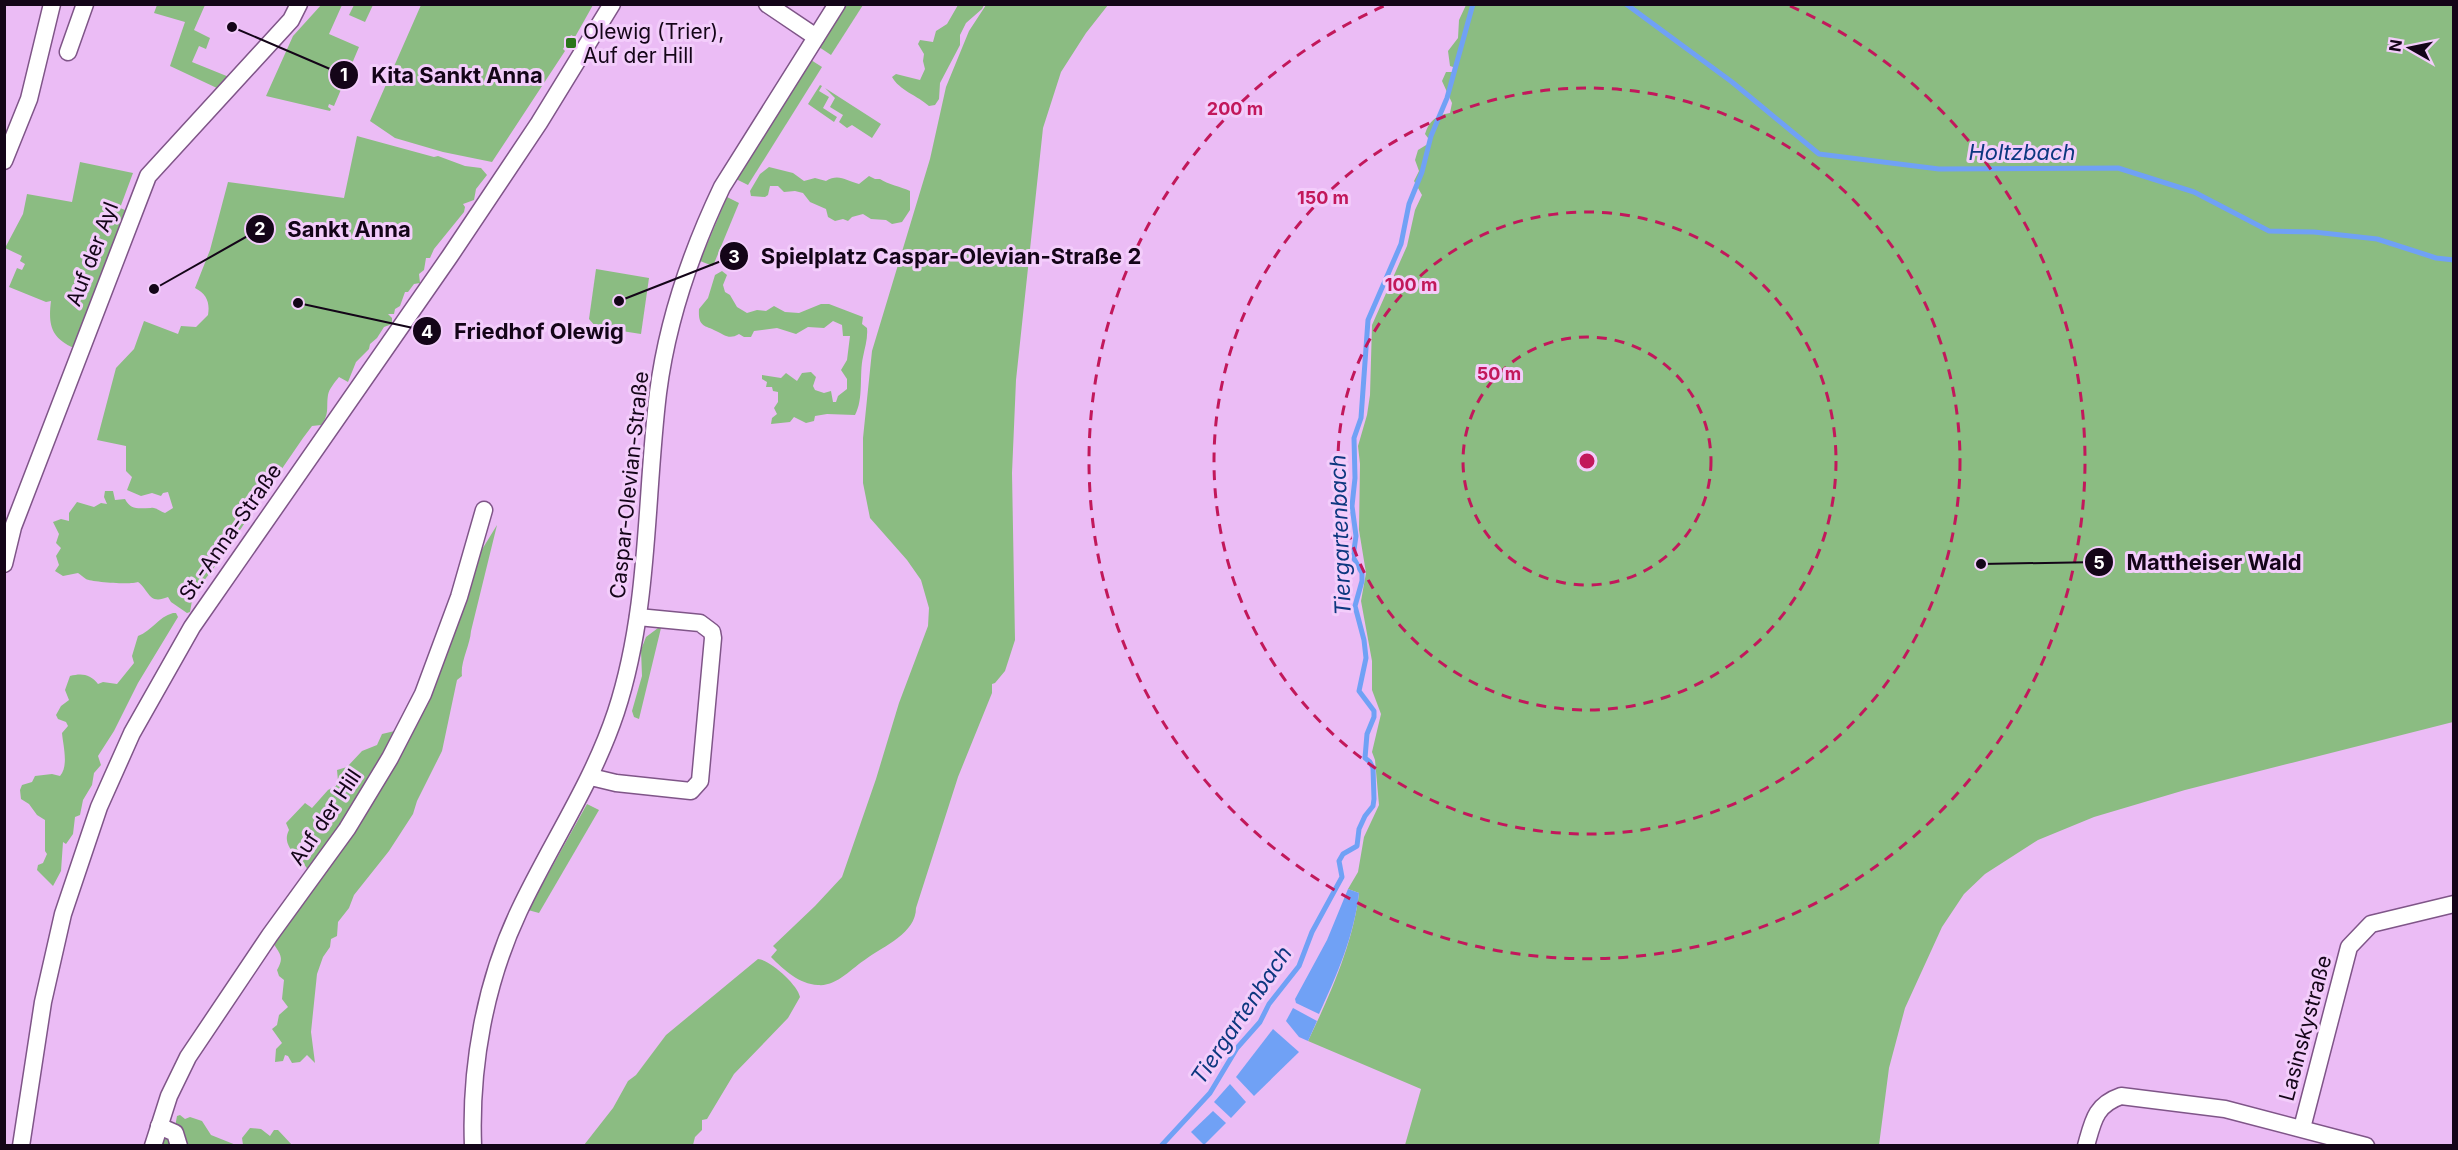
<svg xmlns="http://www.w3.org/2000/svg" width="2458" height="1150" viewBox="0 0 2458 1150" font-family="Inter,sans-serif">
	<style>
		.green { fill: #8bbc82 }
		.water { fill: #70a1f5 }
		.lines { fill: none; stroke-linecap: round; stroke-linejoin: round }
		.stream { stroke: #70a1f5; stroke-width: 5 }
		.minor-casing { stroke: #7f5588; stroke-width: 19 }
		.minor { stroke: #fff; stroke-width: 16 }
		.ring { fill: none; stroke: #c2185b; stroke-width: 3; stroke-dasharray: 10 8 }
		.poi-dot { fill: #2a751a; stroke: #f3cdfb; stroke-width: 2 }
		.labels { text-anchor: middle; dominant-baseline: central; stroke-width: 6; stroke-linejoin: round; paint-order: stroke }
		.poi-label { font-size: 21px; fill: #140518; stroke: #f3cdfb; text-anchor: start }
		.street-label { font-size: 21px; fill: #140518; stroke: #f3cdfb }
		.water-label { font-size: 22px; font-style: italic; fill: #0c377f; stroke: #f3cdfb }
		.centre { fill: #c2185b; stroke: #f3cdfb; stroke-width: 3 }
		.ring-label { font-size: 18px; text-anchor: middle; font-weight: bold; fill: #c2185b; stroke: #f3cdfb; stroke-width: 6; stroke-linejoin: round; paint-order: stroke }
		.leader { fill: none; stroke: #140518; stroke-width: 2 }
		.callout-dot { fill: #140518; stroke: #f3cdfb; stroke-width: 2 }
		.mark-label { font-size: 18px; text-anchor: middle; font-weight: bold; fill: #fff }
		.callout-label { font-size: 22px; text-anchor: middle; font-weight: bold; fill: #140518; stroke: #f3cdfb; stroke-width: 6; stroke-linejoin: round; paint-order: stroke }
	</style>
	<rect width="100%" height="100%" fill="#ebbcf5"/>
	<g class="green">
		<polygon points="322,4 342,5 329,34 359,47 334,106 329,104 328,107 331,109 330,111 266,96 293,36"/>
		<polygon points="157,5 205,5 194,30 210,38 206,49 199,46 192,62 229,77 219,89 170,66 185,22 154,13"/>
		<polygon points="354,5 373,5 365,22 349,15"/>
		<polygon points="421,5 593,5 575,37 571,35 563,49 565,51 492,162 443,152 395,138 370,121"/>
		<polygon points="847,5 863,5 831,55 819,47"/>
		<path d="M958,5H984L982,9L966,23L960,35V45L940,83L939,99L935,105L929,106C918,96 899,90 892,77L896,74L920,80L925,69L923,61L924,54L918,44L920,40L933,42L936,31L947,24Z"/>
		<path d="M986,5H1108L1086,33L1061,72L1043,128L1016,380L1012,473L1015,640L1005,671L995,683L992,684V693L958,777L916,908C916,933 884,946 866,959C852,968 836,987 818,985C799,984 784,970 771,957L777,950L773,946L815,906L842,877L876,779L899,703L928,626L929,608L921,580L907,560L870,518L863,483V438L872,351L930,159L946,87L969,31Z"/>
		<path d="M1466,5H2453V722L2185,790L2094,817L2038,840L1985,874L1964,894L1942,927L1905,1008L1889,1068L1879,1145H1405L1421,1089L1308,1041C1330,995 1353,944 1359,893L1348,889L1358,872L1364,837L1379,805L1375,760L1372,752L1381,714L1372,690V661L1361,601L1366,573L1359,530L1360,464L1358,446L1367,415L1370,395L1372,325L1407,246L1415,210L1422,195L1414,181L1419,171L1415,160L1418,150L1431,142L1425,134C1429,121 1436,115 1450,113L1452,103L1442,81L1446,72H1456V68L1450,66L1448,51L1458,38L1459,20Z"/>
		<polygon points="811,60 822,67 748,185 736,179"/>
		<polygon points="820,85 822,86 819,91 829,97 823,108 837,117 834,122 808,104"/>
		<polygon points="825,88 881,124 872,138 852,125 847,128 839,122 843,115 830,107 835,98"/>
		<path d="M357,136L434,157L438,156L465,166L481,168L487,175L476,189L474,200L463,204L465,207L464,212L434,249L430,258H426L424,270L419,274L420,283L414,284L408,292H405L400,306L395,309L394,314H388L392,318V324L384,327L377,338L370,344L369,349L356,362L348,382L339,377C335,382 329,389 328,395C326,407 330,414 321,425L312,426L303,438L216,565L193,595L190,612L187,613L171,602L168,597C148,605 150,591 138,582C131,585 91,582 86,579C83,577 81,575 78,573L63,576L55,571L59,565L56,556L61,548L56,543L59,534L53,522L61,519L69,521V513L77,502L94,507L101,503L107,504L104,497L105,491H113L115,500L125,499C131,511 140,508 151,508C156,507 161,512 165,513L173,508L168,492L163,493L161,496L152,493L141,496L127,490L132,477L126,471V446L97,440L116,368L134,349L144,321L178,334L181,326L196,327L208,315C210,303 207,294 195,288L210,250L228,182L344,198Z"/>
		<path d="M80,162L133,173L120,208L125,210L74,348C51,338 48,325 51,301L46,302L9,287L17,268L22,270L25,264L20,261L22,256L5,248L23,214L27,194L72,202Z"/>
		<path d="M769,167L793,173L804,181L815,178L826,181C839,173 846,181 859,184L869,176L875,179H880C887,184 902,187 910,191V210L902,222L892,224L886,220L871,219L863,214L852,217L848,221L843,219L835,221L828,217L826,209L810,202L803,193L795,191L784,192L778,186H770L768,195L765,197L751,196L750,191L760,174Z"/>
		<polygon points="727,197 739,203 713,266 700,261"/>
		<polygon points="596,269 649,278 641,334 596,327 589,319"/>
		<path d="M722,271L727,275L723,285L725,292L730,295L737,307L747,313L757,310L766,311L774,306L785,312L799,313L821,304H829L863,317L862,324L867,328C868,338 865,347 863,357C859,374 864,399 855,415L827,414L815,416L814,421L806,423L794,417L790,422L771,424L772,418L777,414L774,408L778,402V392L773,391L772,387H766L767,382L762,379V375L781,378L786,373L797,381L802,373L811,372L816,377L813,386L815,390L824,393L831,391L833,402H836L838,396L847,389V379L841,370L847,360L850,336H843L842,325L833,321L824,328L808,327L796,334L777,328L754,331L751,337H744L739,334C729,340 725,335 716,331C704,325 698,327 699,309L708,298L715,275Z"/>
		<path d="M497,525L471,631C470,646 460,662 462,676L457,680L442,751L417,801L413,814L389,851L354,895L349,908L338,922L337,936L331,939L330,947L323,957L317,974L311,1032L315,1063L307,1055L300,1062L292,1063L288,1056L285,1055L283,1061L275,1062L276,1049L282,1043L272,1029L277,1025L279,1015L288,1007L282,999L284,980L279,976L277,970C284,958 281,955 273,943L308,870C301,857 280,847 289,830L286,823L305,803L312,808L328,790L336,786L338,781L337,770L347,767L362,751L377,745L382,734L399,730L478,556Z"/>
		<path d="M173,613H176L178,617L138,683L114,731L98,756L101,765L94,773L92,785L83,800L80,815L75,817L73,834L66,844L63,842L61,871L53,886L37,870L38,865L43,863L47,854L45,851V820L37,815L29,804L21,799L20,790L22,785L32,782L35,776L52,774L60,776C69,766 63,745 62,733L68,726L66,722L58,719L56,715L61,706L69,700L65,690L70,676C82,673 90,674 98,684L103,682L117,684L134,663L132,656L138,636C152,631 158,617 173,613Z"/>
		<polygon points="658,628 661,628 639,719 634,717 632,711 642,676 641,650 646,637"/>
		<polygon points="587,804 599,810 539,913 528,910"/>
		<path d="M758,959C770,960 798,985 800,997L788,1018L734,1074L707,1119L702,1120V1130L695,1137L693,1145H584L613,1108L628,1081L636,1075L666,1035Z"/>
		<polygon points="180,1115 185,1119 190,1117 202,1121 211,1135 236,1145 150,1146 175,1127 177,1116"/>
		<polygon points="250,1128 261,1129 270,1136 274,1130 278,1130 292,1145 243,1145 242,1138"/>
	</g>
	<g class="water">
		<path d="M1348,889L1359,893C1354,936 1337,975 1319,1014L1296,1003L1295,999L1327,940Z"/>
		<polygon points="1293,1008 1317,1021 1308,1041 1299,1037 1286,1021"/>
		<polygon points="1273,1029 1299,1052 1254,1096 1236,1077"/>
		<polygon points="1230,1084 1246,1102 1231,1118 1214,1102"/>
		<polygon points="1213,1111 1226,1123 1204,1145 1191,1132"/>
	</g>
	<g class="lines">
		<g class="stream">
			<polyline points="1626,4 1732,82 1819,154 1939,169 2118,168 2194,192 2269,231 2314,232 2377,239 2436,258 2454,260"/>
			<polyline points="1161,1146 1210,1093 1237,1048 1260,1022 1269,1004 1299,966 1312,932 1342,877 1339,861 1343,854 1357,846 1359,829 1365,816 1373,806 1374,799 1373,768 1370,762 1365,758 1367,734 1374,717 1374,711 1359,691 1366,658 1364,640 1355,606 1362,581 1362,573 1353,557 1356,536 1352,506 1355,478 1354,438 1361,418 1368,320 1401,244 1409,204 1422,172 1431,136 1447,98 1473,4"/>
		</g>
		<g class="minor-casing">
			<g id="minor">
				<polyline points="767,4 816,37"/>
				<polyline points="68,52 85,4"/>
				<polyline points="4,161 29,99 52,4"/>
				<polyline points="4,564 13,527 148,176 291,20 299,4"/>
				<polyline points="591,777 616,783 691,791 700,781 713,638 712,632 700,623 638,617"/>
				<polyline points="159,1126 175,1133 179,1146"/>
				<polyline points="2302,1128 2349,947 2371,924 2454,904"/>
				<polyline points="21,1146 43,1002 63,914 99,807 132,733 192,627 450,256 539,123 612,4"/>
				<polyline points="153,1146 169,1096 188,1057 270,935 347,829 390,758 423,694 459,597 484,510"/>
				<path d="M473,1146C470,1066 485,983 519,911C551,843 592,784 616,712C650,608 645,500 658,393C667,322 691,252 722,187L837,4"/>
				<path d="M2086,1146C2093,1121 2095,1105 2121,1096L2225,1109L2366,1146"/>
			</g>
		</g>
		<use href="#minor" class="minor"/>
	</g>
	<g class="ring">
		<circle cx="1587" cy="461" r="124"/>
		<circle cx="1587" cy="461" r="249"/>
		<circle cx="1587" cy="461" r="373"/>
		<path d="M1790 6A498 498 0 1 1 1384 6"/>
	</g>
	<rect class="poi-dot" x="565" y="37" width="12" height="12" rx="3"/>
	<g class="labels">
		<g class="poi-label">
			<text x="583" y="31">Olewig (Trier),<tspan x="583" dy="24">Auf der Hill</tspan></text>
		</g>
		<g class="street-label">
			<text transform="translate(92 254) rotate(-69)">Auf der Ayl</text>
			<text transform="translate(629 485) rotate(-84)">Caspar-Olevian-Straße</text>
			<text transform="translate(230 532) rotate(-55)">St.-Anna-Straße</text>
			<text transform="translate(325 817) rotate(-56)">Auf der Hill</text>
			<text transform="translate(2305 1028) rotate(-75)">Lasinskystraße</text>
		</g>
		<g class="water-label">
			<text x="2022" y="152">Holtzbach</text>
			<text transform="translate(1340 535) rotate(-92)">Tiergartenbach</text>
			<text transform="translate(1241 1015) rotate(-56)">Tiergartenbach</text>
		</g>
	</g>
	<circle cx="1587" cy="461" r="9" class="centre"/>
	<g class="ring-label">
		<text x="1235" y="115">200 m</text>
		<text x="1323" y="204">150 m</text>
		<text x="1411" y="291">100 m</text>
		<text x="1499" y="380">50 m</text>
	</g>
	<path class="leader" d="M232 27L344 75M154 289L260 229M619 301L734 256M298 303L427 331M1981 564L2099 562"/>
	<g class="callout-dot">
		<circle cx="232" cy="27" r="6"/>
		<circle cx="154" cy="289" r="6"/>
		<circle cx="619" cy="301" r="6"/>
		<circle cx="298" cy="303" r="6"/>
		<circle cx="1981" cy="564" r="6"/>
		<circle cx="344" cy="75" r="15"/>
		<circle cx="260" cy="229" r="15"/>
		<circle cx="734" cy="256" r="15"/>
		<circle cx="427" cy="331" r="15"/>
		<circle cx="2099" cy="562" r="15"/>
	</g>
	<g class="mark-label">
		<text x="344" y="81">1</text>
		<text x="260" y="235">2</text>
		<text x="734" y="263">3</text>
		<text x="427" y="338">4</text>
		<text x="2099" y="569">5</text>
	</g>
	<g class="callout-label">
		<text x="457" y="83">Kita Sankt Anna</text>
		<text x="349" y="237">Sankt Anna</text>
		<text x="951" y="264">Spielplatz Caspar-Olevian-Straße 2</text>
		<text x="539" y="339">Friedhof Olewig</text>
		<text x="2214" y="570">Mattheiser Wald</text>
	</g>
	<rect width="2458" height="1150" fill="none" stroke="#140518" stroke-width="12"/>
	<g transform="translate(2410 48) rotate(279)" stroke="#f3cdfb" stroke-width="4.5" paint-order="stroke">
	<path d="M0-4.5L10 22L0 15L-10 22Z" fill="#140518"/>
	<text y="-9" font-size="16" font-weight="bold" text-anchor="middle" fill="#140518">N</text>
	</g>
</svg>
